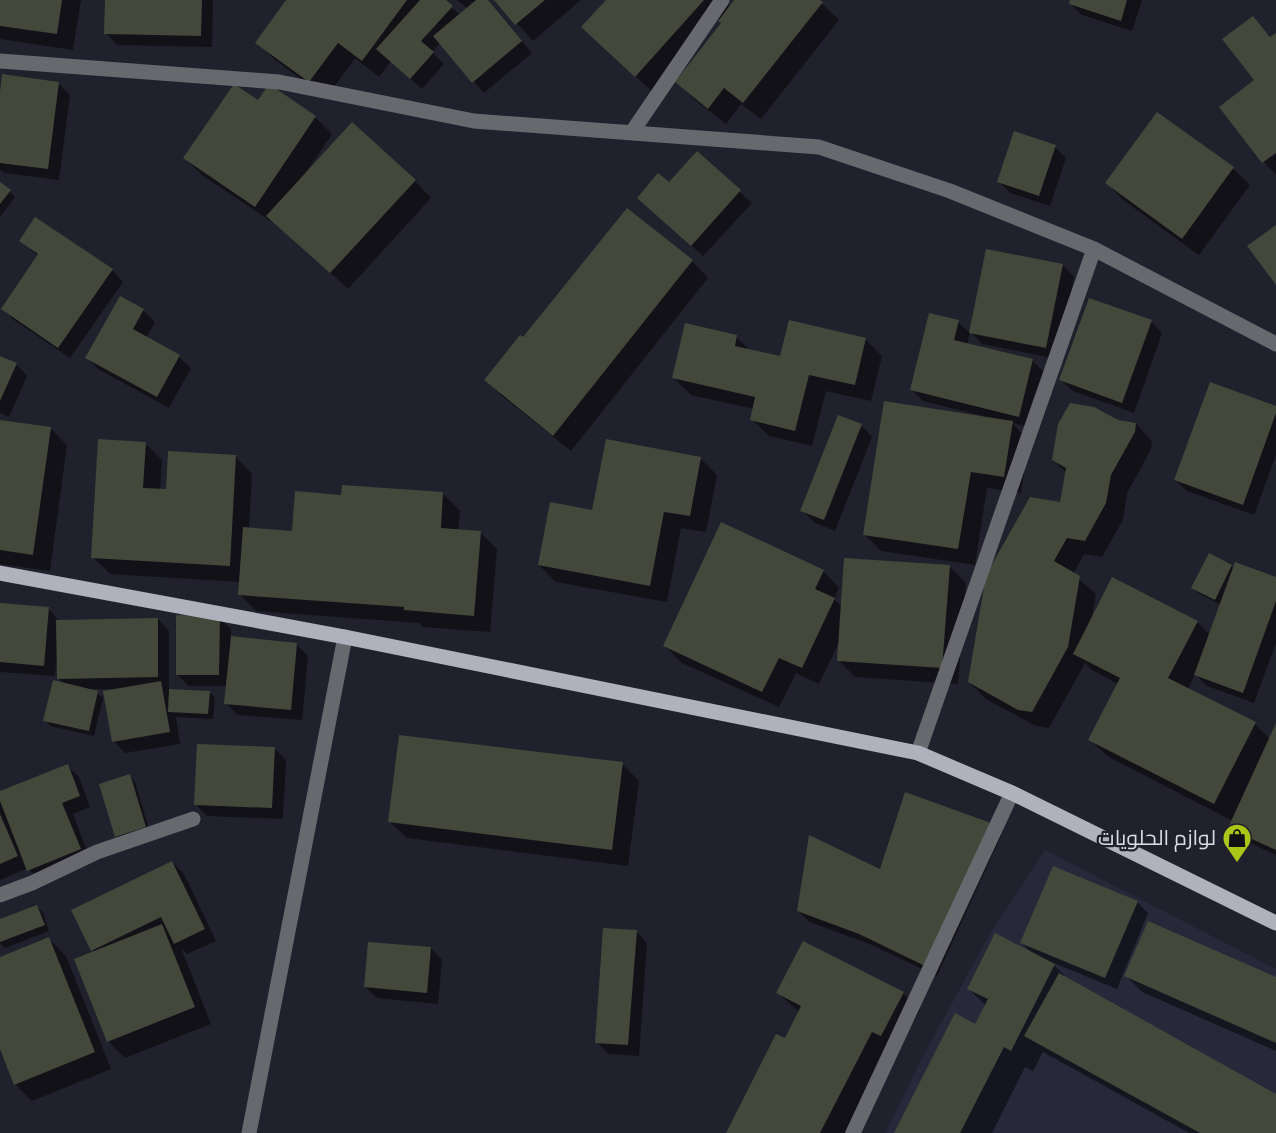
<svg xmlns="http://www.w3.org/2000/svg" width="1276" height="1133" viewBox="0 0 1276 1133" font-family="Signika,Cairo,sans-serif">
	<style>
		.built { fill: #27293a }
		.shadow { fill: #0007 }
		.building { fill: #44483b }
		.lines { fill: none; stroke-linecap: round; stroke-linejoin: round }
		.minor { stroke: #68696f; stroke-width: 15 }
		.major { stroke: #afb1bd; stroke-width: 15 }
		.labels { text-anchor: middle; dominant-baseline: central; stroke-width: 4.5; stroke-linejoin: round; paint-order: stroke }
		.poi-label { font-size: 21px; fill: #dadce3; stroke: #20212c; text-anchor: end }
	</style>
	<rect width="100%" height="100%" fill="#20212c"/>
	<polygon class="built" points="1045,850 1276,969 1276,1133 885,1133 923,1056 991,932"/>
	<g class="shadow">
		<polygon points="0,0 81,0 73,50 0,39"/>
		<polygon points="107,0 213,0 212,47 117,45 106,33"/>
		<polygon points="288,0 419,0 420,2 444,0 460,15 468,9 457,0 487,0 532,53 484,93 440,43 432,52 444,64 422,89 391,61 379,77 355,58 326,98 274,59 257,42"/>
		<polygon points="496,0 581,0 533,41"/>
		<polygon points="608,0 723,0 731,7 736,0 818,0 839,20 761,119 741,104 726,124 694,99 677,82 723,23 718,19 653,92 600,44"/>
		<polygon points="1072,0 1142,0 1132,31 1082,15 1070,4"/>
		<polygon points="1252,18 1272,38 1276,35 1276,175 1264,162 1221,107 1256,80"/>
		<polygon points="58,83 70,95 59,180 4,173 0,169 0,103"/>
		<polygon points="269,86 315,117 332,134 307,171 309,172 415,181 431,198 348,289 273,220 272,222 202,175 185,158 258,102"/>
		<polygon points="1157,114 1233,169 1250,185 1199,255 1123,200 1107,183"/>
		<polygon points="1055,147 1066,158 1050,206 1010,193 999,181"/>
		<polygon points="697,153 752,203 703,256 650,209"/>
		<polygon points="0,184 15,197 0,217"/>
		<polygon points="20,240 112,270 123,282 70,358 14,320 3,309 38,256"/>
		<polygon points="692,261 708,278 571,451 503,397 486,380 524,340"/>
		<polygon points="1063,265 1074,277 1058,359 982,344 971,332"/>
		<polygon points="143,310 155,322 146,338 179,357 191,368 169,408 98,369 87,358"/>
		<polygon points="1151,321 1162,333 1134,413 1073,391 1061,380"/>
		<polygon points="958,322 970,333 967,345 1032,360 1044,372 1030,427 1012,423 1029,440 1021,493 987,488 975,565 881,551 864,534 982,418 983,416 923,401 912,390"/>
		<polygon points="736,337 751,351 781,358 865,339 882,356 871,401 826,391 812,446 769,436 752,419 754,409 691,395 674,378"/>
		<polygon points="0,358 16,364 27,376 9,417 0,413"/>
		<polygon points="1276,407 1276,455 1254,515 1187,491 1175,480"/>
		<polygon points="1118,421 1136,424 1152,441 1151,449 1127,493 1123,520 1102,557 1084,554 1073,574 1096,594 1092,618 1197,622 1210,635 1221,605 1198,593 1193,588 1231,566 1234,569 1276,579 1276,643 1254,703 1207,686 1195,674 1188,689 1255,724 1270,739 1276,727 1276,855 1241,839 1229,827 1233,821 1107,756 1090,740 1118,684 1092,670 1085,663 1049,728 1036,726 986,699 969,682 1061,503 1067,473 1053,460"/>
		<polygon points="0,422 50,428 67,445 50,571 0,564"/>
		<polygon points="861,425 872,437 835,531 814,522 802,510"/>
		<polygon points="146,444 162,460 160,490 168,491 236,457 252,474 249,529 293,532 443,494 460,511 458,531 480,532 497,549 490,632 423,627 419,623 256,611 239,594 240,582 110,574 93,557"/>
		<polygon points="700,458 717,475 706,532 681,528 667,602 556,582 539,565 593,512"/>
		<polygon points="949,566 966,583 958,684 855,677 838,660 840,640 819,684 796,673 779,707 682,663 665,646 823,571 839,588 834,599 842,607"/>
		<polygon points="0,604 48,608 59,621 158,619 169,631 169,690 209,692 215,698 213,719 176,717 180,744 125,753 114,741 115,689 89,689 97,693 103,698 94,736 50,726 45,720 65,685 58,678 58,665 56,665 55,676 0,672"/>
		<polygon points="219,617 231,629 231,638 296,644 308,656 302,720 237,715 226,703 227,686 189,686 177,675"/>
		<polygon points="274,748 286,760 283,819 207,816 196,805"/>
		<polygon points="622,764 639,781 628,866 407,838 390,822"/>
		<polygon points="67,766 79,777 90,807 73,814 91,861 40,881 28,868 0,880 0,792"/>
		<polygon points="130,776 135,782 150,833 121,841 116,836"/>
		<polygon points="990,825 1001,836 937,976 872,945 810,922 798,911"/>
		<polygon points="172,862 184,874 216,941 187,954 181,948 211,1024 125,1058 108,1041 95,952 92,950"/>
		<polygon points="1137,902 1148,913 1117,989 1051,962 1070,981 1276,1096 1276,1133 1189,1133 1043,1052 1033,1071 1025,1067 992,1133 896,1133 976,1026 986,1006 968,988 1032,953 1022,943"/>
		<polygon points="37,907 43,912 49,931 5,948 0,943 0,920"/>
		<polygon points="636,931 647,943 639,1056 608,1054 597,1042"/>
		<polygon points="49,939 66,956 111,1069 32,1101 15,1084 0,1045 0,959"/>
		<polygon points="431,948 442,960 438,1004 377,998 365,987"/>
		<polygon points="1125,975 1276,979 1276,1051 1142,992"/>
		<polygon points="778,993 903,993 920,1010 898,1052 889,1048 845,1133 728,1133 785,1040 799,1012"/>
	</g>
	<g class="building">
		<polygon points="0,0 62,0 57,34 0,26"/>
		<polygon points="105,0 202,0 201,36 104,34"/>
		<polygon points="286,0 407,0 362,61 338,43 309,82 255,43"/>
		<polygon points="420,0 446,0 453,6 421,41 434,52 410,79 376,49"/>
		<polygon points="476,0 488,0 522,41 472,83 433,36"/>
		<polygon points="494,0 545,0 515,25"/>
		<polygon points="606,0 704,0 635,77 581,27"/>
		<polygon points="734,0 820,0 823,2 743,103 724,88 708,109 675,82 721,23 718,21"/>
		<polygon points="1070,0 1127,0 1121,21 1069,4"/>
		<polygon points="1253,16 1270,37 1276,33 1276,153 1262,163 1219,107 1254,80 1222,39"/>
		<polygon points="2,74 59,82 48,169 0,163 0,92"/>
		<polygon points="234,84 258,100 269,84 316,116 255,207 183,158"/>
		<polygon points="1157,112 1234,167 1182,239 1105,183"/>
		<polygon points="352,122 416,180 330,273 266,216"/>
		<polygon points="1014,131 1056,145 1039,196 997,182"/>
		<polygon points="697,151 741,190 691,246 637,198 658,173 669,182"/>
		<polygon points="0,182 11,190 0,204"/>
		<polygon points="627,208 693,260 553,436 484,380 520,335 523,337"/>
		<polygon points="35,217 113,269 58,348 1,309 38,254 19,241"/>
		<polygon points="1276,225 1276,285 1247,246"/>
		<polygon points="986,249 1063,264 1046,348 969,333"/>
		<polygon points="120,296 144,309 133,329 180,355 157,397 85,358"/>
		<polygon points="1089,298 1152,320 1122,403 1059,380"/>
		<polygon points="929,313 959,320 954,340 1033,359 1019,417 910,390"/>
		<polygon points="789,320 866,338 855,385 809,375 795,431 750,420 755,397 672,378 685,323 737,335 735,346 780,356"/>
		<polygon points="0,356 17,363 0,401"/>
		<polygon points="1210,382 1276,406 1276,413 1243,505 1174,480"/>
		<polygon points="884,401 1013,421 1004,477 971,472 958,549 863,535"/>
		<polygon points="1070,403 1094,407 1118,420 1136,423 1135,432 1111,475 1106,503 1085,541 1067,538 1054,561 1080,576 1068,647 1032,712 1018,710 968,682 986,575 1030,497 1060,502 1066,468 1052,460 1058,424"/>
		<polygon points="838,415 862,424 824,520 800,511"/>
		<polygon points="0,420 51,427 33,555 0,550"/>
		<polygon points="98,439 146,442 143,488 166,489 168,451 236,455 230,566 91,558"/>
		<polygon points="606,439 701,457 690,516 664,512 650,586 538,565 550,502 592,510"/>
		<polygon points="342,485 443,492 441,528 481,531 474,616 404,610 404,607 238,595 243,527 292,531 295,491 341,495"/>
		<polygon points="721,522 824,570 815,589 835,598 802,668 779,658 762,692 663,646"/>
		<polygon points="1209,553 1232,565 1215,600 1191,588"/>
		<polygon points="844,558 950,565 942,668 837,661"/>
		<polygon points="1235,562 1276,577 1276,601 1243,693 1194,675"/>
		<polygon points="1112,577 1198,621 1168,678 1256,722 1214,804 1088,740 1120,678 1073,654"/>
		<polygon points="0,603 49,607 44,666 0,662"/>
		<polygon points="176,615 220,616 219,675 176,675"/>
		<polygon points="158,618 158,677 57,679 56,620"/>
		<polygon points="231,636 297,643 291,710 224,704"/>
		<polygon points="53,680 98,691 89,731 43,721"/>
		<polygon points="161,681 170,732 112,742 103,691"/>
		<polygon points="169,689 210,691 208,714 168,712"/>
		<polygon points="1276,723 1276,850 1228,828"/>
		<polygon points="399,735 623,762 612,850 388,822"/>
		<polygon points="197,744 275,747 272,808 194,805"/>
		<polygon points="68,764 80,796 62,803 81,849 27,871 0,801 0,791"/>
		<polygon points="130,774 146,827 115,837 99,784"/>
		<polygon points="905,792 991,823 925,966 859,934 797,911 809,835 880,869"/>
		<polygon points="0,814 18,856 0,864"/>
		<polygon points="172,861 205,929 174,944 161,917 91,951 71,910"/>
		<polygon points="1053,866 1138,901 1105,978 1020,943"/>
		<polygon points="37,905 45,925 0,942 0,919"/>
		<polygon points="1148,921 1276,977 1276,1043 1124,976"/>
		<polygon points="162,924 195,1007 107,1042 74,959"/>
		<polygon points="603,928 637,930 628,1045 595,1043"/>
		<polygon points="995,933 1055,964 1011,1051 1004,1047 960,1133 894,1133 955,1013 975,1024 988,999 967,989"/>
		<polygon points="49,937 95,1052 14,1085 0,1049 0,957"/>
		<polygon points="803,941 904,992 881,1036 872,1032 820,1133 726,1133 776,1034 785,1038 801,1006 776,993"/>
		<polygon points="368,942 431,947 427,993 364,987"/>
		<polygon points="1059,973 1276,1094 1276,1133 1200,1133 1024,1036"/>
	</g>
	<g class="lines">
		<g class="minor">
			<polyline points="0,61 279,82 474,121 819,147 950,191 1094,249 1276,344"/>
			<polyline points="632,132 722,0"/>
			<polyline points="918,753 1094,249"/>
			<polyline points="0,895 32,883 97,852 193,819"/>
			<polyline points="249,1133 345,637"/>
			<polyline points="853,1133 1012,793"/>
		</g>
		<polyline class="major" points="0,573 345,637 918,753 1012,793 1276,923"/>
	</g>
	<defs>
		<g id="shop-pin" transform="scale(1.5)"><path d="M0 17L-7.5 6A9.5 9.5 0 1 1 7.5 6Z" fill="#aac718" stroke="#20212c"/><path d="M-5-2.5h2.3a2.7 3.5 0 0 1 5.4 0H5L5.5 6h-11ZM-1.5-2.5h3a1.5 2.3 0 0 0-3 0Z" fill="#111"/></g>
	</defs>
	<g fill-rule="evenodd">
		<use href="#shop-pin" x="1237" y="838"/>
	</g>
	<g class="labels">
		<g class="poi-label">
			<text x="1216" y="838">لوازم الحلويات</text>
		</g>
	</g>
</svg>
